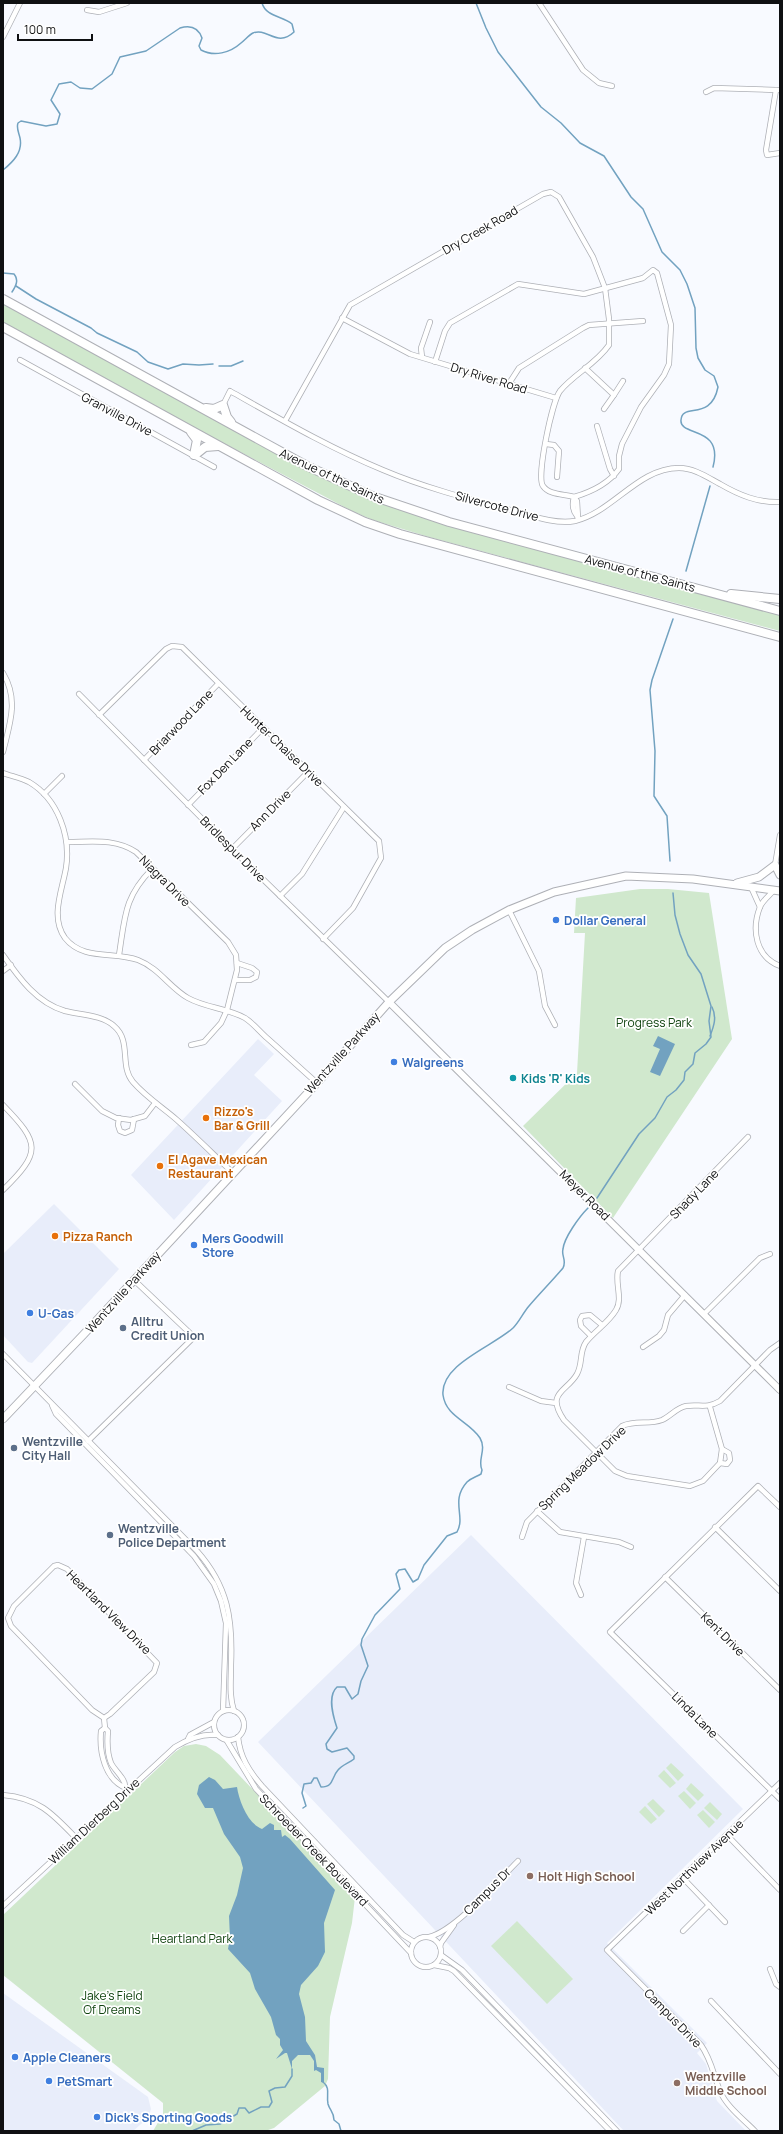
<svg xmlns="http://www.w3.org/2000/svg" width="783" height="2134" viewBox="0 0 783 2134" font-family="Manrope,sans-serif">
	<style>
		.built { fill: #e8edfa }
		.green { fill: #d0e8cd }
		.water { fill: #72a2c0 }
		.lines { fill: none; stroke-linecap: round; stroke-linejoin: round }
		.stream { stroke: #72a2c0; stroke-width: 1.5 }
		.street-casing { stroke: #aeb0b6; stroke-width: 6 }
		.secondary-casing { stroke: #aeb0b6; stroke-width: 8 }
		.primary-casing { stroke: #aeb0b6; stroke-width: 9 }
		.highway-casing { stroke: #aeb0b6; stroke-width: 10 }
		.street { stroke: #fff; stroke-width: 4.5 }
		.secondary { stroke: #fff; stroke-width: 6 }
		.primary { stroke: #fff; stroke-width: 7 }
		.highway { stroke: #fff; stroke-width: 8 }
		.shop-dot { fill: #3f7fe0; stroke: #fff; stroke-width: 1.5 }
		.culture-dot { fill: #0f9aa8; stroke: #fff; stroke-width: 1.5 }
		.food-dot { fill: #e8710a; stroke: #fff; stroke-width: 1.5 }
		.service-dot { fill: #5c6f8a; stroke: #fff; stroke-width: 1.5 }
		.education-dot { fill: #8d6e63; stroke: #fff; stroke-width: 1.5 }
		.labels { text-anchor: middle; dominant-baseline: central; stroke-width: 3.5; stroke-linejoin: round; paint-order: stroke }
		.street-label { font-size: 12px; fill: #0f1012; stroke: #fff }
		.shop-label { font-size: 12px; font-weight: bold; fill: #366cbe; stroke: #fff; text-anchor: start }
		.park-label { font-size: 12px; fill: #114410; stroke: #fff }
		.culture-label { font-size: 12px; font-weight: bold; fill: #0d838f; stroke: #fff; text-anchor: start }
		.food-label { font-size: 12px; font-weight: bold; fill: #c56008; stroke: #fff; text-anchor: start }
		.service-label { font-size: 12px; font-weight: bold; fill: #4e5e75; stroke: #fff; text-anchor: start }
		.education-label { font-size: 12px; font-weight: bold; fill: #785e54; stroke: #fff; text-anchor: start }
	</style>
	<rect width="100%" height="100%" fill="#f8faff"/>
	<g class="built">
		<polygon points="258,1039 274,1054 254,1075 282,1101 174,1220 131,1175"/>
		<polygon points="54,1204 119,1269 32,1363 28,1362 3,1335 3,1254"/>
		<polygon points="471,1535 743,1809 607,1943 707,2043 697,2053 706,2064 717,2101 746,2131 624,2131 258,1742"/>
		<polygon points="3,1993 148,2097 151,2109 148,2118 133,2131 3,2131"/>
	</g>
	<g class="green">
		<polygon points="3,303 278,455 376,502 448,525 780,614 780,631 429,537 373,520 352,511 180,420 3,323"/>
		<polygon points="640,889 668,889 709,893 732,1039 613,1218 523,1126 577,1073 585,933 574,933 576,898"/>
		<polygon points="196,1744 206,1746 220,1755 355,1897 352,1923 330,2017 328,2079 325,2086 274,2128 265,2131 153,2131 163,2114 163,2103 3,1975 3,1915 175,1752 184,1746"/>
		<polygon points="671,1763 684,1775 678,1781 666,1768"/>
		<polygon points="664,1770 676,1783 670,1788 658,1776"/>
		<polygon points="691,1783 704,1795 698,1801 686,1789"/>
		<polygon points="684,1791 696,1803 690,1809 678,1796"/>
		<polygon points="653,1799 665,1811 659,1817 647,1804"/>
		<polygon points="710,1802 722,1814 717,1820 704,1808"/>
		<polygon points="645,1806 657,1819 651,1824 639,1812"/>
		<polygon points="703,1810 715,1822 709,1828 697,1815"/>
		<polygon points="517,1921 573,1979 547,2004 491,1946"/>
	</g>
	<g class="water">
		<polygon points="658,1036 675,1044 660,1076 650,1072 660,1049 653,1046"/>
		<path d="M209,1777L215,1780L223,1789L237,1787C239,1801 248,1824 262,1829L270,1823L274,1825V1830H281L282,1837L285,1835L290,1839L335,1890L324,1923L325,1952L318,1966L301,1985L299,1994L305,2017L306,2041L315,2055L317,2067L324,2068V2083L321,2082V2073L316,2070L314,2071V2061L310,2055H298L292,2061V2069L287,2053H285L276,2059L283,2050L280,2045V2039L276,2035L271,2017L255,1989L250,1973L228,1949L230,1938L229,1916L237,1895L243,1868L240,1857L224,1834L213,1808H205L197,1794L199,1785Z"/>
	</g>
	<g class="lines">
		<g class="stream">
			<path d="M476,3L486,28L498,52L541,107L561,123L580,143L604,156L631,197L643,209L662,252L680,270L687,284L695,308L696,348L698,358L705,370L714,376L718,387C711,422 682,402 681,420C679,437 724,425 713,467"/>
			<path d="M3,170C13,162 23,152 20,138C19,133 16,128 18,123L21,121L46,126L57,124L60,114L51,100L59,84L71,82L80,88L92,89L112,74L120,57L146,51L180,28C190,25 198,27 202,38L199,46L201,50C214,57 230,53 241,43C245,40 249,35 253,33C267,27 277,48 294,32L292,24C283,16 266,17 262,3"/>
			<path d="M3,273L14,274C19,280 16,286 12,292"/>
			<polyline points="16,286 36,299 91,328 97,333 137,352 148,362 168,369 183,364 199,365 213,364"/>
			<polyline points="219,366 231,366 243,361"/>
			<polyline points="686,571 710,486"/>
			<polyline points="670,861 667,816 654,796 655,751 650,690 652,680 673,619"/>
			<path d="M710,1036C714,1026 717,1017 712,1007"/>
			<polyline points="597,1198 639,1134 655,1118 667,1097 676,1090 684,1080 685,1072 693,1064 695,1053 706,1044 711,1037 709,1021 711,1006 701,974 688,955 680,934 675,915 673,893"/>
			<path d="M303,1808L306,1806L302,1793L304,1784L311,1783L314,1778H317L321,1787C334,1787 331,1778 338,1770C342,1765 349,1763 354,1759V1756L347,1748L332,1752L327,1749L326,1744L337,1728C333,1716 327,1696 337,1687H345L352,1699L358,1694L361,1681L368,1666L361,1645L362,1639L375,1615L400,1589L396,1574L399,1570L405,1569L413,1582L418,1579L424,1565L447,1536L457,1532C466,1516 450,1501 467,1482C471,1478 476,1477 481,1474L482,1470C477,1460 487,1450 480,1438C469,1421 446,1417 443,1395C440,1364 494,1346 513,1328C519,1322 523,1313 529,1306C540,1293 552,1281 563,1268C567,1260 561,1256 563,1249C564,1238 579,1217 588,1208"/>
			<path d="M323,2082C331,2088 326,2096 328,2104C330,2111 334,2112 334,2120L339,2124L341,2131"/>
			<polyline points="192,2131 206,2125 220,2124 237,2114 239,2108 245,2108 249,2113 261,2107 269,2107 272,2102 269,2091 275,2088 285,2087 292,2076 292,2069"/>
		</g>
		<g class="street-casing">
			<g id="street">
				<polyline points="539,3 583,70 599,83 612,86"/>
				<polyline points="87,10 99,12 127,3"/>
				<polyline points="3,37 20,3"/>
				<polyline points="780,90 776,90 766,150 767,155 780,153"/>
				<polyline points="706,92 714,88 776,90"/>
				<polyline points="342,318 410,354 556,398"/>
				<polyline points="422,357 421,348 430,322"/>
				<polyline points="20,360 214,467"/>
				<path d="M435,362L445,331L450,323L518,284L584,294L643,278L653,270L657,273L671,325L669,364L664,375L641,407L622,444L619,456V469C609,483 591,492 574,497L577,501L578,518"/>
				<polyline points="585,368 614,395 604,409"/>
				<polyline points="508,385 519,368 583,328 589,325 643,321"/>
				<polyline points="614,395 623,381"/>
				<path d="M223,405L230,391C280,419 330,448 383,470C423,487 465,498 507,509C528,514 553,525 575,521C613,512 638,468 679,468C694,468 707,477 720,484C739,495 758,503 780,502"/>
				<path d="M285,421L350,305L543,194L551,192L559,197L593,257L605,288L609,319V345C596,364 574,374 560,391C552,402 536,477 543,486C549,495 564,494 574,497C572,504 572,510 577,516"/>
				<polyline points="597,426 610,469 614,476"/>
				<polyline points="546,444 554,445 559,451 557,477"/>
				<path d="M3,673C19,700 10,723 3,752"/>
				<polyline points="79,694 232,849 389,1002"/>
				<polyline points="99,715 166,649 172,646 182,647 379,841 381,858 353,908 323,939"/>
				<polyline points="144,760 218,684"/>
				<path d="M3,773C11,776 21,778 29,782C58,799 71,836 66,868C62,891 50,917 65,938C83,961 114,951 138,960C159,968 170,988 188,998C206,1008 227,1008 245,1018C253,1023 260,1032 267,1038C284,1053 300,1068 317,1083"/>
				<polyline points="44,794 62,776"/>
				<polyline points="188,805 263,728"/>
				<path d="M68,842C92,842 115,838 136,852L228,942L236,955L237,970L227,1010L221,1023L204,1042L191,1045"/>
				<polyline points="232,849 308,772"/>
				<polyline points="775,865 780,835"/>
				<polyline points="751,887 760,907"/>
				<path d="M774,890C770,895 762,901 760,907C751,930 756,957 780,966"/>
				<polyline points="280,896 302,874 344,807"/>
				<polyline points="509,910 539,971 545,1006 555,1025"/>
				<path d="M3,955C19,978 37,1003 65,1011C81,1015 102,1015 114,1026C132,1041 119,1066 133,1082C146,1097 162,1107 177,1120C196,1137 214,1155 232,1172"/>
				<path d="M119,955C125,917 124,897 152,869"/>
				<polyline points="3,971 11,965"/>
				<polyline points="235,980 250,980 256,977 257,972 252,968 237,963"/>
				<polyline points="75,1084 102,1111 116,1118 131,1120 145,1116 155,1103"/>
				<path d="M3,1105C40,1143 42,1152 3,1190"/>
				<polyline points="119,1118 118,1125 120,1131 125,1133 132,1130 134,1119"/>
				<polyline points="704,1314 760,1258 770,1254"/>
				<polyline points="591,1336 581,1326 580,1320 582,1316 590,1315 602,1325"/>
				<polyline points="643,1347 659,1336 664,1330 668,1315 685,1295"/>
				<path d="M3,1354L197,1551C228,1586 233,1619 231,1665C231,1681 229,1696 234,1711"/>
				<polyline points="509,1387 541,1401 556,1403"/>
				<polyline points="52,1405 56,1414 194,1556 214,1584 221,1601 226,1623 223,1711"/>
				<path d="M710,1407L722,1449L720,1463L703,1481L690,1486L627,1476L615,1471L564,1420C545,1392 567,1392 577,1374C583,1363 579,1352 586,1342C595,1331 609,1322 616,1310C623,1299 615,1284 618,1271L748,1137"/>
				<polyline points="88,1441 194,1337 134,1280"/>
				<polyline points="720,1463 727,1464 730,1460 729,1453 722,1449"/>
				<polyline points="780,1507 758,1486 610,1632 780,1799"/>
				<polyline points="537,1511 560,1532 619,1542 631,1547"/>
				<polyline points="715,1527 780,1591"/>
				<path d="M522,1537L527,1522L622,1426C636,1420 649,1425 662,1420C671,1416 676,1408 686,1406C700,1404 706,1409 720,1401L770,1350L780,1343"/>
				<polygon points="58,1565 67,1569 157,1663 154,1672 110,1714 104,1718 92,1710 11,1626 8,1618 14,1606 54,1566"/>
				<polyline points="665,1577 780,1690"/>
				<polyline points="581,1595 576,1583 584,1537"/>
				<circle cx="229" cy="1725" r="15"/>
				<path d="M104,1718L105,1728L108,1731C107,1742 107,1753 111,1763C115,1771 126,1779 125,1787"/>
				<path d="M105,1728L101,1731C99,1752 105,1780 126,1788"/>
				<path d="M238,1737C240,1757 249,1771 262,1786L403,1935L414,1942"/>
				<polyline points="188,1739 190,1735 214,1722"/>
				<polyline points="227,1741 256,1789 411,1953"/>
				<path d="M3,1795C38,1798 52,1813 75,1837"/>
				<polyline points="727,1835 780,1890"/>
				<polyline points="682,1877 725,1922"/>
				<path d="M3,1906L175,1747C188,1739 202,1733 218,1735"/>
				<polyline points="683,1931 709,1905"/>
				<circle cx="426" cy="1952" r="15"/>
				<path d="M429,1937C455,1931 498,1881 518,1861"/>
				<polyline points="440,1947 441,1943 454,1925"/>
				<polyline points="441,1955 462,1970 617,2131"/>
				<polyline points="434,1965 449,1968 454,1971 610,2131"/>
				<polyline points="770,1969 776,1984 780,1987"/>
				<polyline points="711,2001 780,2074"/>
				<path d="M755,2131C743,2119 726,2106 720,2091C713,2074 712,2061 701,2045L607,1950L780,1783"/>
			</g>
		</g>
		<g class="secondary-casing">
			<polyline id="secondary" points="389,1002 780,1390"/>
		</g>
		<g class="primary-casing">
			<g id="primary">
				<polyline points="737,883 759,877 775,865 780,875"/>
				<polyline points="3,1419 84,1334 317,1083 389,1002 445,948 472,930 509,910 554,892 626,876 693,879 780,891"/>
			</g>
		</g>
		<g class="highway-casing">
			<g id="highway">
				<polyline points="3,299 307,466 372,496 449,522 780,611"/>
				<polyline points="3,327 318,500 365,522 400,534 780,637"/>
				<polyline points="206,408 214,409 223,405 227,417 231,422"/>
				<polyline points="191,432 197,440 194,455"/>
				<polyline points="195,455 205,447 218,446"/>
				<polyline points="731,594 780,599"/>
			</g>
		</g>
		<use href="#street" class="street"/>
		<use href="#secondary" class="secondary"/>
		<use href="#primary" class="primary"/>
		<use href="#highway" class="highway"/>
	</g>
	<g class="shop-dot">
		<circle cx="556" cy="920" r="4"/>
		<circle cx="394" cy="1062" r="4"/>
		<circle cx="194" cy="1245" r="4"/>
		<circle cx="30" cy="1313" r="4"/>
		<circle cx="15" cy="2057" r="4"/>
		<circle cx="49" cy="2081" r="4"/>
		<circle cx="97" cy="2117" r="4"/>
	</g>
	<circle class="culture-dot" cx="513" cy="1078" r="4"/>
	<g class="food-dot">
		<circle cx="206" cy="1118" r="4"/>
		<circle cx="160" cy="1166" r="4"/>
		<circle cx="55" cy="1236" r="4"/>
	</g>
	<g class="service-dot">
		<circle cx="123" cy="1328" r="4"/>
		<circle cx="14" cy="1448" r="4"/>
		<circle cx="110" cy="1535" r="4"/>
	</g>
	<g class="education-dot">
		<circle cx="530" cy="1876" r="4"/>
		<circle cx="677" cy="2083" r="4"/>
	</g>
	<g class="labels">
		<g class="street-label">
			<text transform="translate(480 230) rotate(-30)">Dry Creek Road</text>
			<text transform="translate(489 378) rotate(17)">Dry River Road</text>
			<text transform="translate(117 414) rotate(28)">Granville Drive</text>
			<text transform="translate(332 476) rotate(25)">Avenue of the Saints</text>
			<text transform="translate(497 506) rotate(15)">Silvercote Drive</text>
			<text transform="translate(640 573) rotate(15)">Avenue of the Saints</text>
			<text transform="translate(181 722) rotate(-46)">Briarwood Lane</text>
			<text transform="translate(282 746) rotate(44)">Hunter Chaise Drive</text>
			<text transform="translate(225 766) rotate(-46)">Fox Den Lane</text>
			<text transform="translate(270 810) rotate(-45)">Ann Drive</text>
			<text transform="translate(233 849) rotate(45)">Bridlespur Drive</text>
			<text transform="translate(165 881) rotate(45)">Niagra Drive</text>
			<text transform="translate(342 1053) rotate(-48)">Wentzville Parkway</text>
			<text transform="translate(694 1194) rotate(-46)">Shady Lane</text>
			<text transform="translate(585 1195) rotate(45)">Meyer Road</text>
			<text transform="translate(123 1292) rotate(-48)">Wentzville Parkway</text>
			<text transform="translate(582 1468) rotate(-44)">Spring Meadow Drive</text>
			<text transform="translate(109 1612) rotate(45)">Heartland View Drive</text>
			<text transform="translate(723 1634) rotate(45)">Kent Drive</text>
			<text transform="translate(695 1715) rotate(45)">Linda Lane</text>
			<text transform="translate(94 1821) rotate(-43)">William Dierberg Drive</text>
			<text transform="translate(314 1850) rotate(46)">Schroeder Creek Boulevard</text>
			<text transform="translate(694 1867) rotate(-44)">West Northview Avenue</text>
			<text transform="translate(487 1891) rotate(-45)">Campus Dr</text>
			<text transform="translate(673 2018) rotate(46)">Campus Drive</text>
		</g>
		<g class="shop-label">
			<text x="564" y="920">Dollar General</text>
			<text x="402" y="1062">Walgreens</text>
			<text x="202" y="1238">Mers Goodwill<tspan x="202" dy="14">Store</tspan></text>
			<text x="38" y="1313">U-Gas</text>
			<text x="23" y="2057">Apple Cleaners</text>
			<text x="57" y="2081">PetSmart</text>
			<text x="105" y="2117">Dick's Sporting Goods</text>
		</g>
		<g class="park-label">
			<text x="654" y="1022">Progress Park</text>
			<text x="192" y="1938">Heartland Park</text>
			<text x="112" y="1995">Jake's Field<tspan x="112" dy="14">Of Dreams</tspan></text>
		</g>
		<g class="culture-label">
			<text x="521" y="1078">Kids 'R' Kids</text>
		</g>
		<g class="food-label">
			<text x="214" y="1111">Rizzo's<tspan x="214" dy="14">Bar &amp; Grill</tspan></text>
			<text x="168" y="1159">El Agave Mexican<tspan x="168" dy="14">Restaurant</tspan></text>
			<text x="63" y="1236">Pizza Ranch</text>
		</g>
		<g class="service-label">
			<text x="131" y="1321">Alltru<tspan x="131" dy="14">Credit Union</tspan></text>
			<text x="22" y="1441">Wentzville<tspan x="22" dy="14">City Hall</tspan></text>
			<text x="118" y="1528">Wentzville<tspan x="118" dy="14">Police Department</tspan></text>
		</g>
		<g class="education-label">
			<text x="538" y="1876">Holt High School</text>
			<text x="685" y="2076">Wentzville<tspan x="685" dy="14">Middle School</tspan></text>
		</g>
	</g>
	<rect width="783" height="2134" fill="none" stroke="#0f1012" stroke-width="8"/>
	<path d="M18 34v6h74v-6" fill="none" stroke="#0f1012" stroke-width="2"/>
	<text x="24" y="34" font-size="12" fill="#0f1012" stroke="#ffffff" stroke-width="3" paint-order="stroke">100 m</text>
</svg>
